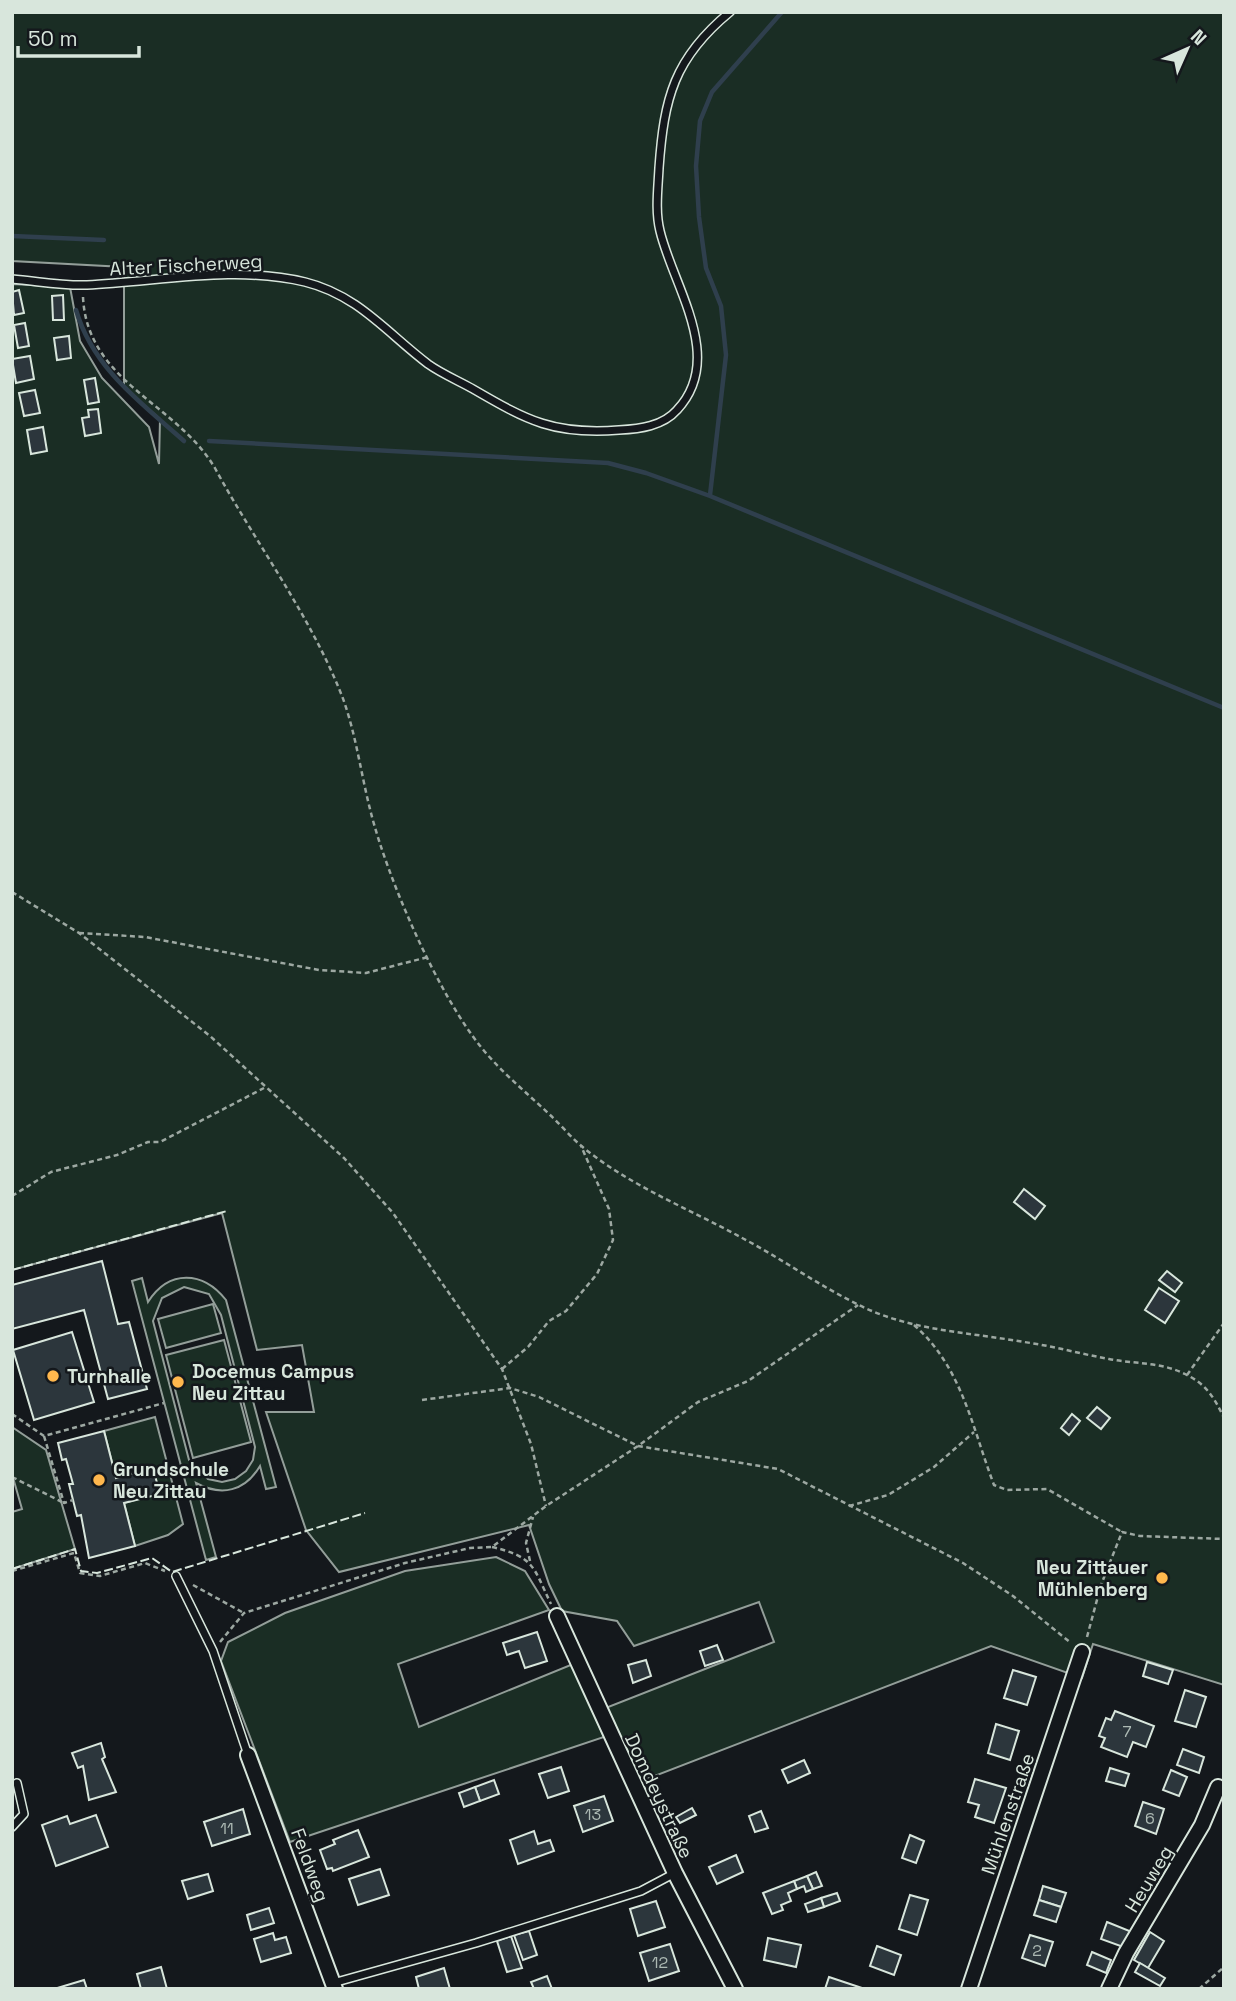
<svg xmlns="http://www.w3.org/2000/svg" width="1236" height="2001" viewBox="0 0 1236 2001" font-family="'Space Grotesk',sans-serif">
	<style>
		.green { fill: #1a2d24; stroke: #939e99; stroke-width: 2; fill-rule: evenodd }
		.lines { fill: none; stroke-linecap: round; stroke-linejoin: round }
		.stream { stroke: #2f3f4d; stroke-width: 4.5 }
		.building { fill: #2c363c; stroke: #d8e6dc; stroke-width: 2 }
		.lane-casing { stroke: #d8e6dc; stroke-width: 10 }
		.street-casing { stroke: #d8e6dc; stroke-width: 18 }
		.path { stroke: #9da8a2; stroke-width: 2.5; stroke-dasharray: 5 3.5; stroke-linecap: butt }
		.lane { stroke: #14181c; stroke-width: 7 }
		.street { stroke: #14181c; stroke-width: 14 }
		.fence { stroke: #d8e6dc; stroke-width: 2; stroke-dasharray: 9 3.5; stroke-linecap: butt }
		.poi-dot { fill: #ffb74d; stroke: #14181c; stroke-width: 2.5 }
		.labels { text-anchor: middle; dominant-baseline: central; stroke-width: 5; stroke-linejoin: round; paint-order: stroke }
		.number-label { font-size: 16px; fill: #adbab4 }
		.street-label { font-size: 19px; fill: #d8e6dc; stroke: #14181c }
		.poi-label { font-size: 19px; font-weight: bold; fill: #d8e6dc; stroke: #14181c; text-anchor: start }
	</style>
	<rect width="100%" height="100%" fill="#14181c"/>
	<g class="green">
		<polygon points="12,12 1224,12 1224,1685 1093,1644 1082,1678 991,1646 639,1782 603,1709 774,1642 759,1602 634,1646 617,1621 562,1611 549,1584 529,1525 339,1572 306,1530 266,1412 314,1412 302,1345 257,1350 222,1213 12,1270 12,284 70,287 80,341 102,378 149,427 159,464 160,419 124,388 124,267 12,261"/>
		<path d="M142,1278L148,1302C169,1269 203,1271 226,1300L276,1487L266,1489L260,1466C245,1491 222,1497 196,1483L216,1557L206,1560L132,1281ZM184,1287L209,1294L221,1315L255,1447L253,1460L246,1471L235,1479L222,1482L208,1479L189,1460L153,1321L162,1298Z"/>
		<polygon points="213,1304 221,1333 166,1348 158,1319"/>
		<polygon points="224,1340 251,1442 193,1458 166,1355"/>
		<polygon points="155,1417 183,1524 168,1535 135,1546 124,1503 159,1493 153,1469 116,1478 104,1431"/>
		<polygon points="12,1427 46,1450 75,1549 12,1569 12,1512 22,1509 12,1474"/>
		<polygon points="496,1557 525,1571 549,1610 398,1664 419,1727 573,1664 604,1737 290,1842 221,1661 228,1642 285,1613 405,1571"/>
	</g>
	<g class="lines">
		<g class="stream">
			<polyline points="12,236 104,240"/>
			<path d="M76,310C93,368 140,402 184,441"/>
			<polyline points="209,441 608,463 646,473 710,496 1224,708"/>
			<polyline points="710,495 726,355 721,306 706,268 699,217 696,166 700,121 712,92 782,12"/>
		</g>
	</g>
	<g class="building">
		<polygon points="19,290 24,313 14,315 12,292"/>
		<polygon points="63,295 64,320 53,320 52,296"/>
		<polygon points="25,323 29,346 18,348 14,325"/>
		<polygon points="69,336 71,358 57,360 54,338"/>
		<polygon points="30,356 34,379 16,383 12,359"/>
		<polygon points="95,378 99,402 88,404 84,380"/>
		<polygon points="35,390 40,413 24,416 19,393"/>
		<polygon points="98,409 101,433 85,436 82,418 89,417 88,410"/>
		<polygon points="43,427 47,451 31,454 27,430"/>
		<polygon points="1024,1189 1045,1206 1035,1219 1014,1202"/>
		<polygon points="102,1261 118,1324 129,1322 147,1389 108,1399 84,1310 12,1329 12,1285"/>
		<polygon points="1167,1271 1182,1283 1175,1292 1159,1280"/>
		<polygon points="1159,1288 1179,1301 1165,1323 1145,1310"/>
		<polygon points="72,1332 94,1402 34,1420 13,1350"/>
		<polygon points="1097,1407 1110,1418 1101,1429 1087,1418"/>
		<polygon points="1072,1414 1080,1421 1069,1435 1061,1428"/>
		<polygon points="104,1431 116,1478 153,1468 160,1494 124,1503 135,1546 89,1558 81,1515 77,1516 69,1484 73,1484 66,1459 62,1460 58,1443"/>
		<polygon points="537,1632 547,1661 525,1668 519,1651 507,1655 503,1643"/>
		<polygon points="717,1645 723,1660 705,1666 700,1651"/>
		<polygon points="646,1660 651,1676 633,1683 628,1665"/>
		<polygon points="1147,1662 1173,1670 1168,1684 1143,1676"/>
		<polygon points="1013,1670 1036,1677 1027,1705 1004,1698"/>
		<polygon points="1185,1690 1206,1697 1196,1727 1175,1721"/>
		<polygon points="1115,1711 1154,1726 1146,1747 1133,1742 1127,1757 1101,1747 1105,1738 1099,1736 1106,1718 1111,1720"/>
		<polygon points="996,1724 1019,1731 1010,1760 988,1753"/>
		<polygon points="101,1743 105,1757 102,1759 116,1792 89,1800 83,1766 78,1768 72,1753"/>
		<polygon points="1183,1749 1204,1757 1199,1773 1177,1765"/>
		<polygon points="804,1760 810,1773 788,1783 782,1770"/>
		<polygon points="561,1767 569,1791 548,1798 539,1774"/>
		<polygon points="1110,1768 1129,1774 1125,1786 1106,1781"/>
		<polygon points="1171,1770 1187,1777 1179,1796 1163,1790"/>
		<polygon points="975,1779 1006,1788 994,1823 975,1817 979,1805 968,1802"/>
		<polygon points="494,1780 499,1794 480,1801 475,1787"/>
		<polygon points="475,1787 480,1801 464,1807 459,1793"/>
		<polygon points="604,1796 613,1821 583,1832 574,1806"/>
		<polygon points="1143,1802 1164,1809 1156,1834 1135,1826"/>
		<polygon points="692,1808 696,1815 680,1823 676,1817"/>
		<polygon points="243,1809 250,1834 212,1846 204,1822"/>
		<polygon points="761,1811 768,1828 755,1832 749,1816"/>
		<polygon points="96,1815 108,1847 56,1866 42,1825 67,1816 70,1824"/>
		<polygon points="358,1830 369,1857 333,1871 332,1868 327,1869 320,1850 335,1844 333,1840"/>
		<polygon points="534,1831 538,1844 550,1840 554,1851 518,1864 510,1840"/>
		<polygon points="910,1835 924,1841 916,1863 902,1858"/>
		<polygon points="736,1855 743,1872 717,1884 709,1867"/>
		<polygon points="380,1869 389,1895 358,1905 349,1879"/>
		<polygon points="816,1872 822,1886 813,1889 807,1876"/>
		<polygon points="208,1874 213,1891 188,1899 182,1881"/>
		<polygon points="807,1876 813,1889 806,1892 804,1886 797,1889 794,1881"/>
		<polygon points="794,1881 797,1889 788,1893 791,1901 781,1905 783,1910 772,1914 763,1893"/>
		<polygon points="1043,1886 1066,1893 1061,1907 1039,1900"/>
		<polygon points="837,1893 840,1901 824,1907 821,1898"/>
		<polygon points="910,1895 928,1900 917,1935 899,1929"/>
		<polygon points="821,1898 824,1907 808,1912 805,1904"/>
		<polygon points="1039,1900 1061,1907 1056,1922 1034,1915"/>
		<polygon points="656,1901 665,1927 638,1936 630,1909"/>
		<polygon points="269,1908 274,1923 251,1930 247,1915"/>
		<polygon points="1107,1922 1132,1932 1126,1948 1101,1939"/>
		<polygon points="529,1931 537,1955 523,1960 514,1935"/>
		<polygon points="1150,1932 1164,1941 1148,1968 1134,1960"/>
		<polygon points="273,1933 275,1940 286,1937 291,1953 261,1962 254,1939"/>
		<polygon points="1030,1935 1053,1942 1045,1966 1022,1958"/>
		<polygon points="511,1936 522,1968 507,1972 497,1941"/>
		<polygon points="768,1938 801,1945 796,1967 764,1960"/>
		<polygon points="670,1944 679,1971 649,1981 640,1953"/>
		<polygon points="877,1946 901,1955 894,1975 870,1966"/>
		<polygon points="1092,1952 1111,1960 1106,1973 1087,1965"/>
		<polygon points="1140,1963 1165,1978 1160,1986 1135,1972"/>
		<polygon points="161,1967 167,1989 141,1989 137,1974"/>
		<polygon points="444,1968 450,1989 419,1989 416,1977"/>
		<polygon points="547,1976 552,1989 534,1989 531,1982"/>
		<polygon points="829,1977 862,1988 862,1989 825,1989"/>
		<polygon points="84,1980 87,1989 54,1989"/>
	</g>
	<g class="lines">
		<g class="lane-casing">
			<g id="lane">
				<path d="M12,279C37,281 62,286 87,285C158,282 235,265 305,282C358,295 387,333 428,364C442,374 459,381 473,389C528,421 554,435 619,430C640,429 663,426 677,410C726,358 673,286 660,231C655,211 658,189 659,168C664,98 674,58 730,12"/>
				<polyline points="176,1576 213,1651 248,1755"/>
				<polyline points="12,1827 24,1814 17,1783"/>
				<polyline points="333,1983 476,1943 641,1891 675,1873"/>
			</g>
		</g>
		<g class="street-casing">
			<g id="street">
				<polyline points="557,1616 675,1873 735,1989"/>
				<polyline points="248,1755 335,1989"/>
				<polyline points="969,1989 1082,1652"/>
				<polyline points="1109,1989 1126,1953 1202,1825 1218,1787"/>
			</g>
		</g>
		<g class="path">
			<path d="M83,297C87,383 179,404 216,470C257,545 310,615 342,696C356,733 361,775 371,813C388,880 438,994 481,1047C501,1072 526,1092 549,1114C559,1123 569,1135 579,1144C627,1185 690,1209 744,1239C782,1259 818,1285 857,1304C909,1331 968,1332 1024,1342C1053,1346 1081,1354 1109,1359C1135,1364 1161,1362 1185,1374C1206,1384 1214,1397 1224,1418"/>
			<polyline points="12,892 79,933 210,1036 344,1158 393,1213 502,1369 531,1444 546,1506"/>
			<polyline points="79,933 145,937 319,970 366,973 428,957"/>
			<polyline points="12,1196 51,1172 117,1155 148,1142 160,1142 264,1088"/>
			<path d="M914,1325C962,1367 972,1427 994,1485L1007,1490L1047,1489L1122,1532"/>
			<polyline points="502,1369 528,1347 549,1321 566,1311 597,1274 613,1240 609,1209 581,1146"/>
			<polyline points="1187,1375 1224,1323"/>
			<polyline points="422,1400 510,1388 539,1397 638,1446 778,1469 963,1563 1013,1596 1071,1643"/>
			<polyline points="12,1414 44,1436 164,1403"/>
			<polyline points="44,1436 64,1503 73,1500"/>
			<polyline points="12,1477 64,1503"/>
			<polyline points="849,1506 888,1495 934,1467 974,1432"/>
			<path d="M492,1547C535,1557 533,1567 551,1604"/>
			<polyline points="530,1561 526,1543 533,1517"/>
			<polyline points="12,1571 74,1553 80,1573 100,1576 145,1563 165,1571"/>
			<polyline points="193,1585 242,1612"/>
			<polyline points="1087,1637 1101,1585 1122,1532 1140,1536 1224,1539"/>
			<polyline points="220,1642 244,1613 405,1563 470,1548 492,1547 546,1506 638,1446 698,1402 748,1381 858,1305"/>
			<polyline points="1199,1989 1224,1967"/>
		</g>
		<use href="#lane" class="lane"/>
		<use href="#street" class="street"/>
		<g class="fence">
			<polyline points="12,1270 227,1211"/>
			<polyline points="12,1569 75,1549 81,1571 97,1573 152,1558 172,1572 365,1513"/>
		</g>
	</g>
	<g class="poi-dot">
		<circle cx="53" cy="1376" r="7"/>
		<circle cx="178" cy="1382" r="7"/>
		<circle cx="99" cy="1480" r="7"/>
		<circle cx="1162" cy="1578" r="7"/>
	</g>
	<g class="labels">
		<g class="number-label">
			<text x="1127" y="1731">7</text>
			<text x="593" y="1814">13</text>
			<text x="1150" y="1818">6</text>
			<text x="227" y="1828">11</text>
			<text x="1037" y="1950">2</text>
			<text x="660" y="1962">12</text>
		</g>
		<g class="street-label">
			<text transform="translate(186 265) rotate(-3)">Alter Fischerweg</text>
			<text transform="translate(659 1796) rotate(65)">Domdeystraße</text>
			<text transform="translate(1008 1814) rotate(-71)">Mühlenstraße</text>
			<text transform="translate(310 1865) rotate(70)">Feldweg</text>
			<text transform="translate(1149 1879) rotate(-59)">Heuweg</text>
		</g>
		<g class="poi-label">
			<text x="192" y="1371">Docemus Campus<tspan x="192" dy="22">Neu Zittau</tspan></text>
			<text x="67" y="1376">Turnhalle</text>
			<text x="113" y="1469">Grundschule<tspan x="113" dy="22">Neu Zittau</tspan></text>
			<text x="1148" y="1567" text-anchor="end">Neu Zittauer<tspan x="1148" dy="22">Mühlenberg</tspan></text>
		</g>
	</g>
	<rect width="1236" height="2001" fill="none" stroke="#d8e6dc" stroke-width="28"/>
	<g transform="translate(1187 49) rotate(45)" stroke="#14181c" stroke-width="5" paint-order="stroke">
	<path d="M0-5L12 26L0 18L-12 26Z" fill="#d8e6dc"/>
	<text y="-10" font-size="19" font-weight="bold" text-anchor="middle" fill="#d8e6dc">N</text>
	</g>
	<path d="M18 46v10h121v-10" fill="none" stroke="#d8e6dc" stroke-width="3.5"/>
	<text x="28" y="46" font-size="21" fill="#d8e6dc" stroke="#14181c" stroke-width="5" paint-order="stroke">50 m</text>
</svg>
